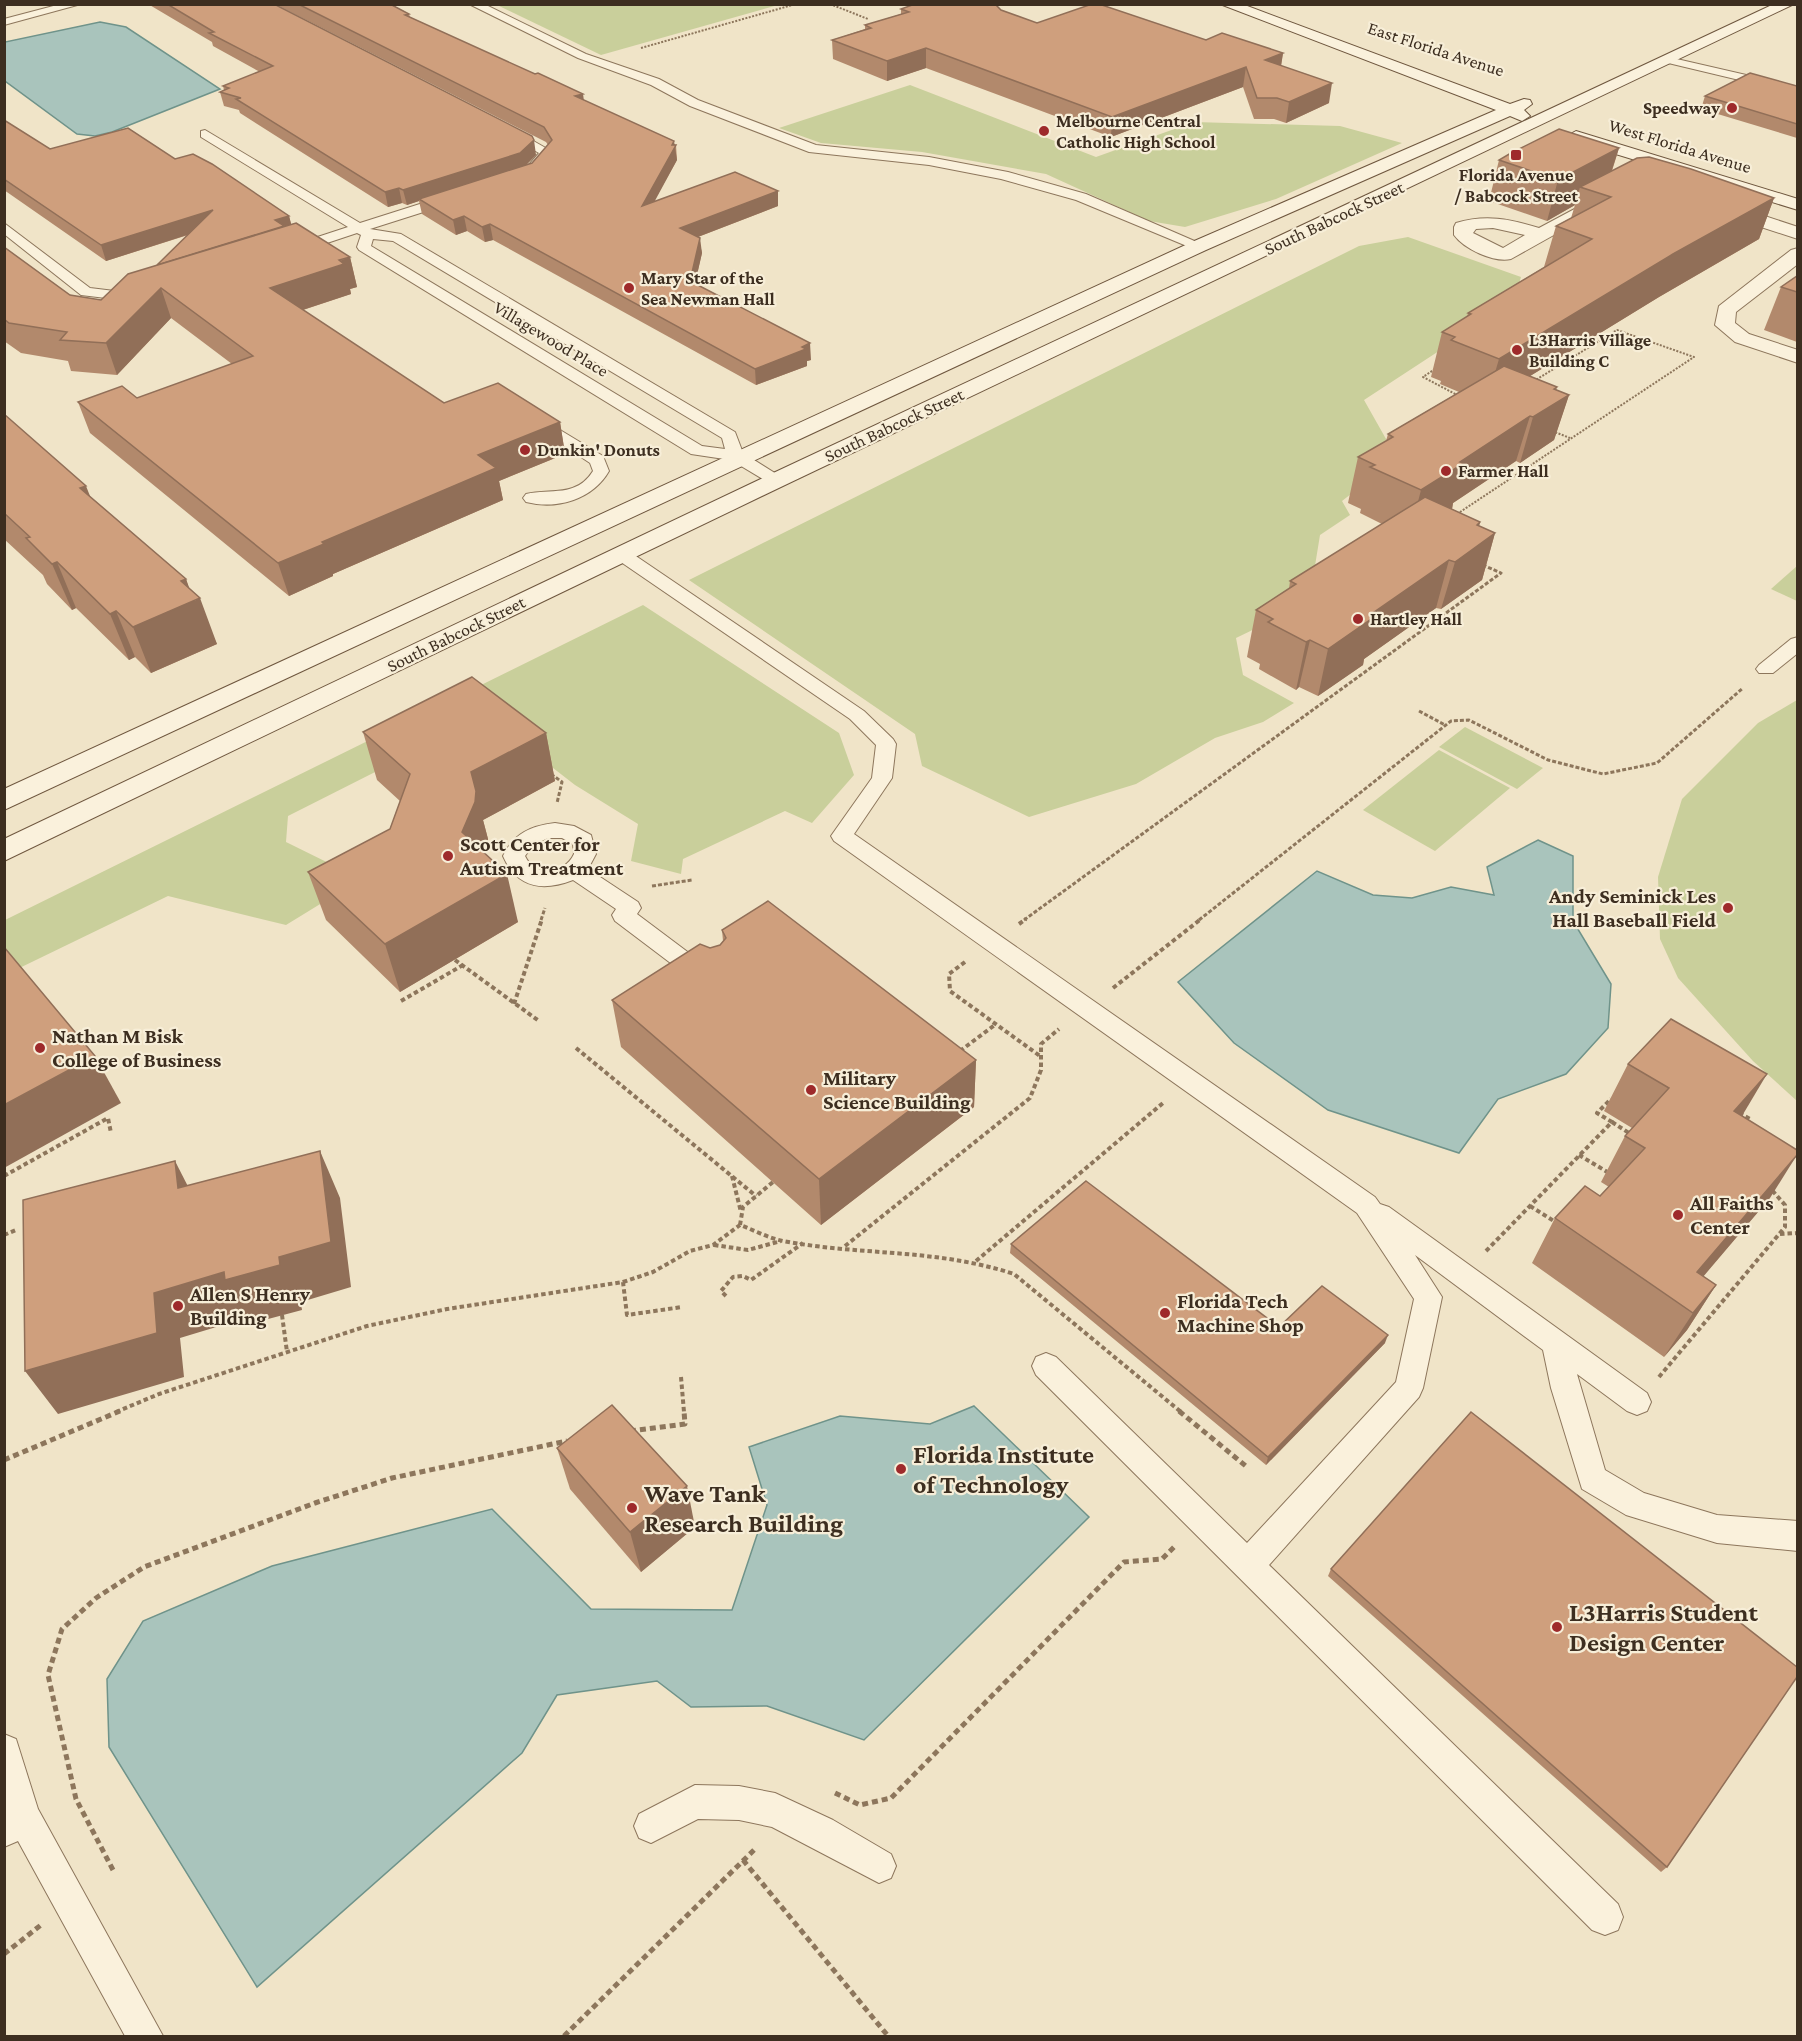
<svg xmlns="http://www.w3.org/2000/svg" width="1802" height="2041" viewBox="0 0 1802 2041" font-family="'Crimson Pro',serif">
	<style>
		.green { fill: #c9cf9b }
		.water { fill: #a9c4bc; stroke: #6f938a; stroke-width: 1.5 }
		.lines { fill: none; stroke-linecap: round; stroke-linejoin: round }
		.lane-casing { stroke: #8d765c; stroke-width: 2 }
		.street-casing { stroke: #8d765c; stroke-width: 2 }
		.secondary-casing { stroke: #6f573f; stroke-width: 2 }
		.path-far3 { stroke: #8d765c; stroke-width: 2; stroke-dasharray: 2 1.5; stroke-linecap: butt }
		.path-far2 { stroke: #8d765c; stroke-width: 3; stroke-dasharray: 4 2; stroke-linecap: butt }
		.path-far1 { stroke: #8d765c; stroke-width: 4; stroke-dasharray: 4.5 3; stroke-linecap: butt }
		.path { stroke: #8d765c; stroke-width: 5; stroke-dasharray: 6 4; stroke-linecap: butt }
		.lane { fill: #faf1dc; fill-rule: evenodd }
		.street { fill: #faf1dc; fill-rule: evenodd }
		.secondary { fill: #faf1dc; fill-rule: evenodd }
		.wall { fill: #b2896c }
		.shaded-wall { fill: #916f58 }
		.building { fill: #cf9f7d; stroke: #916f58; stroke-width: 1.5 }
		.poi-dot { fill: #9e2a2b; stroke: #f7eed8; stroke-width: 2 }
		.labels { text-anchor: middle; dominant-baseline: central; stroke-width: 4.5; stroke-linejoin: round; paint-order: stroke }
		.far-street-label { font-size: 18px; fill: #3d2e20; stroke: #f7eed8 }
		.far-poi-label { font-size: 18px; font-weight: bold; fill: #3d2e20; stroke: #f7eed8; text-anchor: start }
		.poi-label { font-size: 21px; font-weight: bold; fill: #3d2e20; stroke: #f7eed8; text-anchor: start }
		.near-poi-label { font-size: 26px; font-weight: bold; fill: #3d2e20; stroke: #f7eed8; text-anchor: start }
	</style>
	<rect width="100%" height="100%" fill="#f0e4c8"/>
	<g class="green">
		<polygon points="497,5 778,5 601,55"/>
		<polygon points="910,85 1096,157 1194,122 1340,126 1402,143 1276,199 1185,227 1149,221 1046,174 922,152 821,143 779,128"/>
		<polygon points="1408,237 1521,277 1508,319 1468,332 1364,400 1390,446 1387,466 1342,501 1350,515 1320,535 1313,578 1267,623 1236,638 1243,675 1294,703 1263,722 1215,738 1136,784 1029,817 922,766 915,734 689,580 1359,246"/>
		<polygon points="1797,566 1797,601 1771,589"/>
		<polygon points="643,605 839,733 854,775 812,823 785,811 683,859 681,874 631,861 638,824 575,785 486,716 288,816 286,842 361,879 286,925 168,896 5,975 5,920"/>
		<polygon points="1797,700 1797,1101 1753,1061 1678,978 1660,939 1658,877 1682,799 1758,723"/>
		<polygon points="1465,727 1543,768 1517,789 1439,747"/>
		<polygon points="1439,750 1510,788 1435,851 1363,810"/>
	</g>
	<g class="water">
		<polygon points="100,22 126,27 220,89 112,132 95,136 77,134 5,81 5,42"/>
		<polygon points="1538,840 1573,856 1573,921 1611,984 1608,1028 1566,1074 1498,1099 1459,1153 1328,1110 1234,1043 1178,982 1317,871 1373,895 1412,898 1451,887 1494,895 1487,867"/>
		<polygon points="974,1406 1089,1517 864,1740 767,1706 691,1707 657,1681 557,1695 522,1753 257,1987 109,1747 107,1679 143,1621 272,1566 492,1509 591,1609 732,1610 767,1505 749,1447 840,1416 930,1424"/>
	</g>
	<g class="lines">
		<g class="lane-casing">
			<g id="lane">
				<polygon points="61,4 81,4 4,25 4,19"/>
				<polygon points="469,4 484,4 586,54 659,79 698,100 816,145 929,157 1008,172 1086,194 1206,246 1204,249 1194,249 1076,200 1001,179 929,165 809,152 690,106 651,85 578,58"/>
				<polygon points="1668,57 1798,87 1798,94 1664,62 1664,58"/>
				<path d="M507,126L551,151C553,161 538,174 529,177L522,173L539,153L503,133V127Z"/>
				<path d="M205,130L360,223L445,196H455V202L370,229L401,234L735,432L743,453L786,480L783,484H771L731,460L691,454L359,250L357,247L361,235L357,233L297,253H287V247L348,227L201,137V131ZM373,239L393,241L722,438L725,449L702,446L371,246Z"/>
				<polygon points="4,223 90,288 139,294 146,298 139,302 81,295 4,234"/>
				<path d="M537,416L603,456L609,471C593,499 558,510 526,502L523,498L526,494C551,488 576,498 593,471L590,463L531,424L529,421L531,418Z"/>
				<polygon points="621,549 627,550 864,711 893,739 896,744 892,778 854,834 1375,1197 1380,1204 1389,1207 1647,1393 1651,1402 1647,1411 1637,1415 1627,1411 1577,1374 1605,1470 1644,1493 1717,1515 1798,1521 1798,1551 1717,1543 1626,1515 1582,1489 1551,1388 1543,1350 1415,1255 1442,1297 1423,1388 1419,1397 1269,1565 1618,1904 1623,1917 1618,1930 1605,1935 1592,1930 1036,1375 1032,1366 1036,1357 1046,1353 1056,1357 1247,1543 1396,1382 1414,1299 1357,1213 834,841 831,836 872,778 876,745 850,719 615,558 612,554 615,550"/>
				<polygon points="1798,637 1798,653 1773,673 1759,673 1756,669 1759,665 1791,639"/>
				<path d="M555,823L574,826L591,835L596,854L588,869L638,902L641,908L637,914L713,971L717,977L713,983L705,986L697,983L615,921L612,915L616,909L573,880C542,892 517,888 503,856C514,833 531,826 555,823ZM548,838H562L573,844L574,854C565,874 535,878 525,856L533,845Z"/>
				<polygon points="4,1734 16,1739 38,1809 163,2036 125,2036 18,1841 4,1847"/>
				<polygon points="695,1785 739,1786 775,1793 833,1820 891,1854 896,1866 891,1878 879,1883 772,1827 739,1820 698,1819 651,1843 639,1838 634,1826 639,1814"/>
			</g>
		</g>
		<g class="street-casing">
			<g id="street">
				<path d="M1612,189L1621,195L1618,199L1511,259C1494,263 1464,249 1454,235V227L1456,223C1486,214 1510,219 1539,228ZM1493,228L1525,235L1503,248L1473,233L1476,229Z"/>
				<polygon points="1722,202 1798,227 1798,239 1715,212 1713,208 1715,204"/>
				<polygon points="1798,248 1798,264 1736,312 1735,323 1749,334 1798,350 1798,363 1735,342 1715,325 1719,306 1791,250"/>
			</g>
		</g>
		<g class="secondary-casing">
			<g id="secondary">
				<polygon points="1220,4 1242,4 1510,104 1524,99 1530,100 1532,104 1524,110 1530,116 1522,121 1510,116 1206,250 4,810 4,789 1192,242 1496,110"/>
				<polygon points="1774,4 1794,4 785,485 4,861 4,839 769,475"/>
				<polygon points="1576,131 1798,199 1798,210 1570,140 1567,136"/>
			</g>
		</g>
		<g class="path-far3">
			<polyline points="830,4 868,19"/>
			<polyline points="641,48 796,4"/>
			<polyline points="1435,369 1423,377 1459,396"/>
			<polyline points="1552,431 1570,438"/>
			<polyline points="1457,514 1694,357 1617,330 1534,381"/>
		</g>
		<g class="path-far2">
			<polyline points="1419,711 1445,725"/>
			<polyline points="551,774 562,782 557,803"/>
			<polyline points="652,886 692,880"/>
			<polyline points="541,920 545,908"/>
			<polyline points="1024,920 1501,573 1483,565"/>
			<polyline points="1199,920 1451,721 1469,720 1548,760 1603,774 1657,763 1743,688"/>
		</g>
		<g class="path-far1">
			<polyline points="1019,924 1026,919"/>
			<polyline points="455,960 539,1021"/>
			<polyline points="965,962 949,974 950,991 1040,1056"/>
			<polyline points="1113,988 1201,919"/>
			<polyline points="401,1001 463,965"/>
			<polyline points="514,1004 542,919"/>
			<polyline points="576,1048 756,1196"/>
			<polyline points="960,1051 996,1024"/>
			<polyline points="1739,1113 1750,1119 1746,1124"/>
			<polyline points="1612,1122 1632,1135"/>
			<polyline points="1579,1155 1609,1173"/>
			<polyline points="4,1176 108,1118 111,1133"/>
			<polyline points="732,1176 741,1212"/>
			<polyline points="1530,1206 1557,1223"/>
			<polyline points="740,1225 743,1207 773,1182"/>
			<polyline points="1780,1234 1798,1233"/>
			<polyline points="4,1235 16,1230"/>
			<polyline points="714,1245 748,1250 781,1241"/>
			<polyline points="845,1246 1030,1098 1041,1070 1041,1044 1059,1029"/>
			<polyline points="1486,1251 1612,1122 1597,1113 1611,1099"/>
			<polyline points="976,1261 1163,1103"/>
			<path d="M623,1282L653,1272L690,1251L713,1245L740,1225C754,1230 768,1238 783,1241C862,1256 934,1248 1014,1274L1181,1412"/>
			<polyline points="726,1296 721,1291 733,1277 743,1276 751,1280 803,1243"/>
			<polyline points="282,1315 287,1352"/>
			<polyline points="681,1377 684,1412"/>
			<polyline points="1659,1377 1785,1227 1785,1205 1770,1188"/>
			<polyline points="116,1412 159,1394 367,1326 447,1309 623,1282 627,1315 682,1307"/>
		</g>
		<g class="path">
			<polyline points="1179,1411 1247,1467"/>
			<polyline points="630,1431 685,1424 684,1411"/>
			<polyline points="4,1460 120,1411"/>
			<polyline points="835,1793 860,1805 891,1798 1124,1562 1162,1559 1176,1545"/>
			<polyline points="743,1860 888,2036"/>
			<polyline points="113,1870 76,1799 48,1675 62,1629 96,1598 144,1567 315,1503 392,1478 567,1441"/>
			<polyline points="4,1954 41,1925"/>
			<polyline points="564,2036 754,1850"/>
		</g>
		<use href="#lane" class="lane"/>
		<use href="#street" class="street"/>
		<use href="#secondary" class="secondary"/>
	</g>
	<g class="wall">
		<polygon points="148,4 274,4 536,155 525,166 532,163 548,145 546,142 275,4 396,4 396,7 409,14 410,17 676,145 677,160 654,201 778,191 778,206 698,237 702,253 695,283 811,360 807,361 807,366 756,385 493,240 485,242 467,231 456,235 422,214 419,201 407,205 402,203 388,207 240,113 239,110 224,106 220,92 224,90 223,86 260,72 213,46 212,42"/>
		<polygon points="913,4 995,4 1001,10 1037,23 1206,40 1283,53 1281,65 1329,103 1286,123 1274,119 1254,119 1243,87 1111,137 926,68 887,81 833,59 832,40 865,29 865,25 901,14 901,9 914,5"/>
		<polygon points="1797,86 1797,138 1701,109 1705,96"/>
		<polygon points="4,120 50,149 175,159 289,216 291,224 350,257 357,287 350,289 351,294 303,310 444,403 560,422 565,454 499,481 503,500 333,574 333,576 289,596 90,433 78,402 137,398 232,364 171,318 117,375 71,371 68,361 21,353 4,341 4,247 70,295 101,300 157,265 188,235 106,261 4,190"/>
		<polygon points="1619,148 1612,171 1774,198 1759,239 1659,297 1530,376 1556,390 1569,395 1554,440 1520,463 1516,461 1453,503 1452,509 1480,522 1479,526 1495,533 1482,580 1441,609 1436,608 1364,659 1363,665 1318,696 1299,687 1296,690 1259,669 1260,664 1247,657 1256,610 1289,589 1290,581 1382,524 1360,513 1361,509 1348,503 1358,457 1386,441 1388,434 1459,392 1440,384 1441,381 1431,377 1442,332 1467,317 1468,313 1544,267 1556,226 1571,218 1575,205 1547,221 1489,201 1499,160"/>
		<polygon points="1797,276 1797,342 1764,330 1781,287"/>
		<polygon points="4,414 90,497 186,579 189,589 217,644 151,673 135,657 129,660 76,608 72,610 47,584 43,575 4,539"/>
		<polygon points="363,732 546,733 555,781 483,820 488,839 485,854 518,922 400,992 326,920 308,872 390,829 400,801 377,780"/>
		<polygon points="722,930 976,1060 974,1107 821,1225 621,1047 612,1000 710,948 720,945 723,941"/>
		<polygon points="1628,1064 1742,1116 1770,1198 1703,1276 1716,1285 1687,1330 1664,1357 1532,1263 1555,1218 1600,1196 1609,1187 1601,1182 1625,1136 1632,1128 1604,1111"/>
		<polygon points="1011,1244 1279,1327 1385,1343 1266,1465 1010,1253"/>
		<polygon points="557,1448 695,1527 641,1572 570,1489"/>
		<polygon points="1331,1569 1667,1867 1661,1872 1328,1576"/>
	</g>
	<g class="shaded-wall">
		<polygon points="926,48 926,68 887,81 887,61"/>
		<polygon points="1283,53 1280,73 1265,60"/>
		<polygon points="1246,67 1243,87 1111,137 1112,117"/>
		<polygon points="1332,83 1329,103 1286,123 1289,102"/>
		<polygon points="583,94 585,108 575,96"/>
		<polygon points="534,140 536,155 523,168 419,199 419,201 407,205 403,190"/>
		<polygon points="674,141 677,160 644,221 642,206"/>
		<polygon points="1619,148 1606,188 1580,187 1575,205 1547,221 1558,180"/>
		<polygon points="399,188 402,203 388,207 385,192"/>
		<polygon points="778,191 778,206 682,243 680,228"/>
		<polygon points="1774,198 1759,239 1659,297 1486,403 1499,359 1673,254"/>
		<polygon points="213,210 218,225 106,261 101,245"/>
		<polygon points="289,216 293,231 275,220"/>
		<polygon points="464,216 467,231 456,235 453,220"/>
		<polygon points="490,224 493,240 485,242 482,227"/>
		<polygon points="700,238 702,253 692,297 690,281"/>
		<polygon points="350,257 357,287 350,289 351,294 278,318 270,288"/>
		<polygon points="161,288 171,318 117,375 106,343"/>
		<polygon points="810,343 811,360 807,361 807,366 756,385 755,369"/>
		<polygon points="1557,387 1551,406 1569,395 1554,440 1520,463 1533,417 1554,389"/>
		<polygon points="1530,416 1516,461 1453,503 1452,509 1409,537 1421,490 1460,462"/>
		<polygon points="560,422 565,454 499,481 503,500 333,574 333,576 289,596 278,563 322,542 478,455"/>
		<polygon points="86,486 104,531 80,488"/>
		<polygon points="1480,522 1473,549 1495,533 1482,580 1441,609 1455,562 1477,525"/>
		<polygon points="1449,560 1436,608 1364,659 1363,665 1318,696 1328,649 1370,615"/>
		<polygon points="57,562 76,608 72,610 52,564"/>
		<polygon points="186,579 194,601 200,598 217,644 151,673 133,627 181,581"/>
		<polygon points="116,611 135,657 129,660 110,614"/>
		<polygon points="1310,640 1299,687 1296,690 1306,642"/>
		<polygon points="546,733 555,781 483,820 488,839 487,850 475,880 462,832 471,772"/>
		<polygon points="507,874 518,922 400,992 385,944"/>
		<polygon points="95,1056 121,1103 4,1168 4,1105"/>
		<polygon points="976,1060 974,1107 821,1225 819,1179"/>
		<polygon points="1767,1074 1739,1121 1734,1111"/>
		<polygon points="320,1151 340,1198 351,1287 301,1302 302,1310 249,1324 246,1318 180,1338 184,1377 58,1414 25,1371 154,1293 224,1272 279,1257"/>
		<polygon points="1797,1155 1770,1198 1680,1304 1697,1272"/>
		<polygon points="175,1161 199,1208 178,1188"/>
		<polygon points="1716,1285 1687,1330 1664,1357 1693,1313"/>
		<polygon points="1388,1335 1385,1343 1266,1465 1268,1457"/>
		<polygon points="687,1486 695,1527 641,1572 630,1532"/>
	</g>
	<g class="building">
		<polygon points="167,4 274,4 532,136 534,140 520,153 403,190 399,188 385,192 236,99 241,98 220,92 229,88 223,86 273,66 209,33 214,32"/>
		<polygon points="298,4 390,4 409,14 405,15 535,74 538,73 583,94 575,96 674,141 672,145 676,145 642,206 735,172 778,191 680,228 700,238 690,281 810,343 802,347 806,349 755,369 490,224 482,227 464,216 453,220 419,199 532,163 552,140 544,127"/>
		<polygon points="915,4 995,4 1001,10 1037,23 1092,4 1099,4 1206,40 1222,33 1283,53 1265,60 1332,83 1289,102 1277,98 1257,98 1246,67 1112,117 926,48 887,61 832,40 871,28 865,25 909,12 901,9"/>
		<polygon points="1750,73 1797,86 1797,124 1705,96"/>
		<polygon points="4,120 50,149 128,128 175,159 193,154 212,164 289,216 275,220 284,226 157,265 213,210 101,245 4,179"/>
		<polygon points="1559,129 1619,148 1558,180 1499,160 1511,153"/>
		<polygon points="1649,157 1691,169 1774,198 1673,254 1499,359 1451,340 1455,337 1442,332 1471,314 1468,313 1592,239 1556,226 1611,197 1580,187 1637,158"/>
		<polygon points="296,223 350,257 339,260 344,264 270,288 444,403 498,383 560,422 478,455 496,468 322,542 324,544 278,563 78,402 122,386 137,398 253,356 161,288 106,343 60,340 67,332 9,323 4,319 4,247 70,295 101,300 128,274"/>
		<polygon points="1797,276 1797,292 1781,287"/>
		<polygon points="1504,366 1557,387 1554,389 1569,395 1533,417 1530,416 1460,462 1464,463 1421,490 1370,467 1375,465 1358,457 1393,437 1388,434"/>
		<polygon points="4,414 86,486 80,488 186,579 181,581 200,598 133,627 116,611 110,614 57,562 52,564 26,538 30,537 4,513"/>
		<polygon points="1425,497 1480,522 1477,525 1495,533 1455,562 1449,560 1370,615 1374,617 1328,649 1310,640 1306,642 1268,622 1273,619 1256,610 1296,584 1290,581"/>
		<polygon points="472,677 546,733 471,772 476,791 475,802 462,832 507,874 385,944 308,872 390,829 410,774 363,732"/>
		<polygon points="768,901 976,1060 819,1179 612,1000 700,944 710,948 720,945 726,938 722,930"/>
		<polygon points="4,947 95,1056 4,1105"/>
		<polygon points="1671,1019 1767,1074 1734,1111 1797,1150 1797,1155 1697,1272 1716,1285 1693,1313 1555,1218 1585,1186 1600,1196 1645,1148 1625,1136 1669,1088 1628,1064"/>
		<polygon points="320,1151 331,1242 279,1257 280,1265 225,1280 224,1272 154,1293 157,1333 25,1371 23,1200 175,1161 178,1188"/>
		<polygon points="1086,1181 1279,1327 1322,1286 1388,1335 1268,1457 1011,1244"/>
		<polygon points="612,1405 687,1486 630,1532 557,1448"/>
		<polygon points="1471,1412 1797,1667 1797,1677 1667,1867 1331,1569"/>
	</g>
	<g class="poi-dot">
		<circle cx="1732" cy="108" r="6"/>
		<circle cx="1044" cy="131" r="6"/>
		<rect x="1510" y="149" width="12" height="12" rx="3"/>
		<circle cx="629" cy="288" r="6"/>
		<circle cx="1517" cy="350" r="6"/>
		<circle cx="525" cy="450" r="6"/>
		<circle cx="1446" cy="471" r="6"/>
		<circle cx="1358" cy="619" r="6"/>
		<circle cx="448" cy="856" r="6"/>
		<circle cx="1728" cy="908" r="6"/>
		<circle cx="40" cy="1048" r="6"/>
		<circle cx="811" cy="1090" r="6"/>
		<circle cx="1678" cy="1215" r="6"/>
		<circle cx="178" cy="1306" r="6"/>
		<circle cx="1165" cy="1313" r="6"/>
		<circle cx="901" cy="1469" r="6"/>
		<circle cx="632" cy="1508" r="6"/>
		<circle cx="1557" cy="1627" r="6"/>
	</g>
	<g class="labels">
		<g class="far-street-label">
			<text transform="translate(1436 49) rotate(18)">East Florida Avenue</text>
			<text transform="translate(1680 146) rotate(17)">West Florida Avenue</text>
			<text transform="translate(1334 218) rotate(-25)">South Babcock Street</text>
			<text transform="translate(551 339) rotate(31)">Villagewood Place</text>
			<text transform="translate(894 425) rotate(-25)">South Babcock Street</text>
			<text transform="translate(456 634) rotate(-26)">South Babcock Street</text>
		</g>
		<g class="far-poi-label">
			<text x="1720" y="108" text-anchor="end">Speedway</text>
			<text x="1056" y="121">Melbourne Central<tspan x="1056" dy="21">Catholic High School</tspan></text>
			<text x="1516" y="175" text-anchor="middle">Florida Avenue<tspan x="1516" dy="21">/ Babcock Street</tspan></text>
			<text x="641" y="278">Mary Star of the<tspan x="641" dy="21">Sea Newman Hall</tspan></text>
			<text x="1529" y="340">L3Harris Village<tspan x="1529" dy="21">Building C</tspan></text>
			<text x="537" y="450">Dunkin' Donuts</text>
			<text x="1458" y="471">Farmer Hall</text>
			<text x="1370" y="619">Hartley Hall</text>
		</g>
		<g class="poi-label">
			<text x="460" y="844">Scott Center for<tspan x="460" dy="24">Autism Treatment</tspan></text>
			<text x="1716" y="896" text-anchor="end">Andy Seminick Les<tspan x="1716" dy="24">Hall Baseball Field</tspan></text>
			<text x="52" y="1036">Nathan M Bisk<tspan x="52" dy="24">College of Business</tspan></text>
			<text x="823" y="1078">Military<tspan x="823" dy="24">Science Building</tspan></text>
			<text x="1690" y="1203">All Faiths<tspan x="1690" dy="24">Center</tspan></text>
			<text x="190" y="1294">Allen S Henry<tspan x="190" dy="24">Building</tspan></text>
			<text x="1177" y="1301">Florida Tech<tspan x="1177" dy="24">Machine Shop</tspan></text>
		</g>
		<g class="near-poi-label">
			<text x="913" y="1454">Florida Institute<tspan x="913" dy="30">of Technology</tspan></text>
			<text x="644" y="1493">Wave Tank<tspan x="644" dy="30">Research Building</tspan></text>
			<text x="1569" y="1612">L3Harris Student<tspan x="1569" dy="30">Design Center</tspan></text>
		</g>
	</g>
	<rect width="1802" height="2041" fill="none" stroke="#3d2e20" stroke-width="12"/>
</svg>
